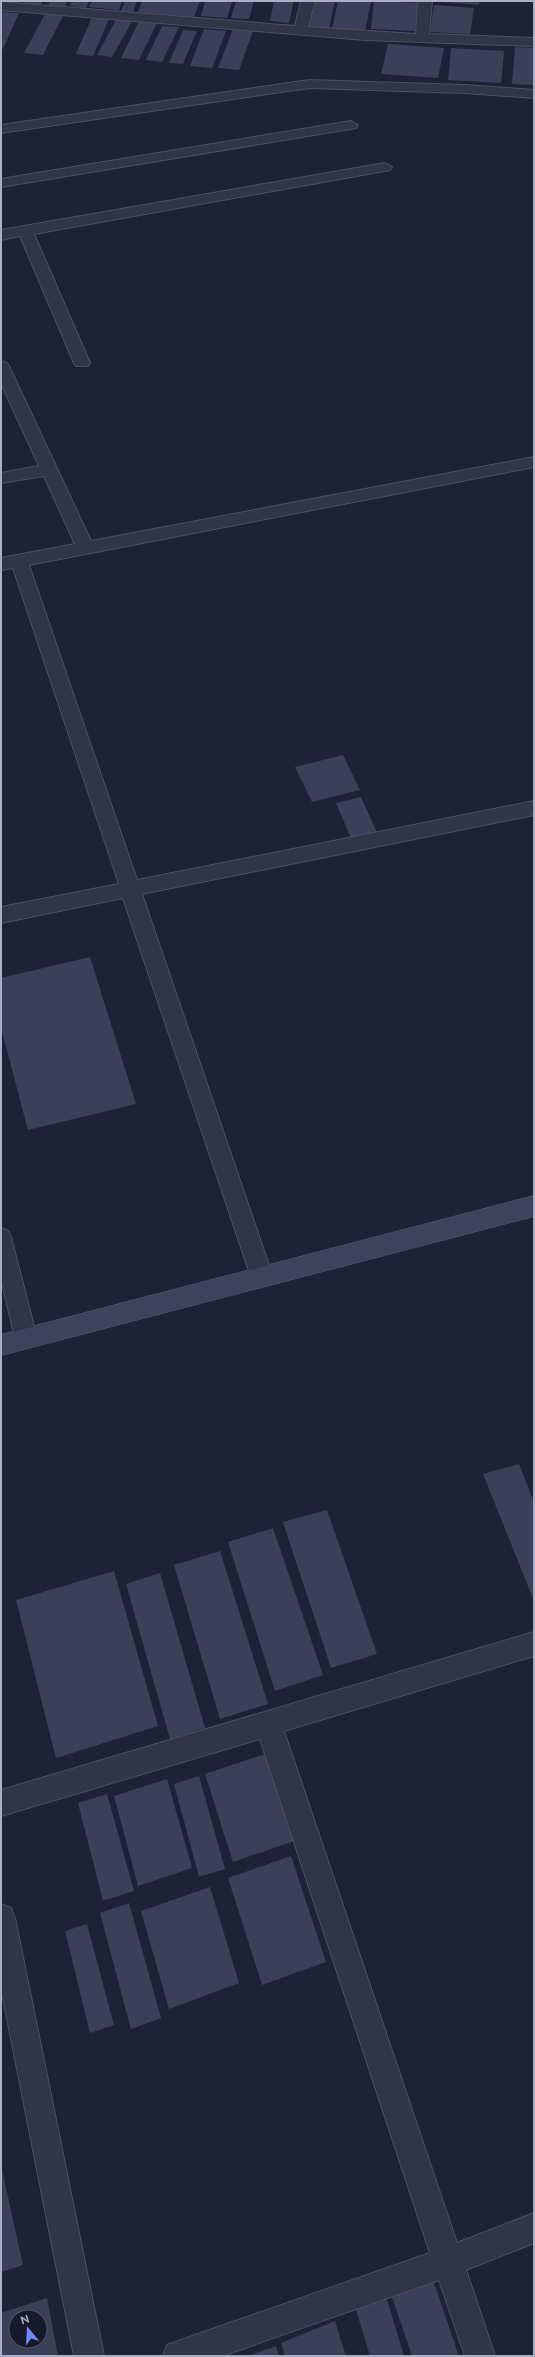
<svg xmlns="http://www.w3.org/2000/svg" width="535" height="2357" viewBox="0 0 535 2357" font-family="Figtree,sans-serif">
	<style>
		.building { fill: #3b4059; fill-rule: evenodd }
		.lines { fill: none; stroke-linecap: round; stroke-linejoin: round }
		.lane-casing { stroke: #4b4f62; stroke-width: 2 }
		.street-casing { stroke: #4b4f62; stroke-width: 2 }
		.secondary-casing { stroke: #4b4f62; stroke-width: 2 }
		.lane { fill: #313547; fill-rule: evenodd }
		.street { fill: #313547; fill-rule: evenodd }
		.secondary { fill: #3e425b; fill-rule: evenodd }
	</style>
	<rect width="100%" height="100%" fill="#1d2237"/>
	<g class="building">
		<polygon points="25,1 43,1 41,5 24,3"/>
		<polygon points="50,1 67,1 65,8 48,6"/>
		<polygon points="72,1 89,1 86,8 70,6"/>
		<polygon points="92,1 122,1 119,10 89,7"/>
		<polygon points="125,1 137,1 133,12 121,11"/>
		<polygon points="142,1 200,1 194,17 138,12"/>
		<polygon points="205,1 232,1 227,18 201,16"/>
		<polygon points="236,1 254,1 249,19 231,18"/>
		<polygon points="274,1 294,1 289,23 270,21"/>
		<polygon points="313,1 335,1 329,28 307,26"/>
		<polygon points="338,1 371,1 365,31 332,29"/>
		<polygon points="374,1 419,3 415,31 371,29"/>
		<polygon points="433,1 480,1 479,5"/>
		<polygon points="434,5 474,8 470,34 430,32"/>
		<polygon points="1,12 19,13 3,49 1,49"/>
		<polygon points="45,14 63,16 43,55 24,53"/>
		<polygon points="92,17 109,19 93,56 76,54"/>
		<polygon points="117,18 133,20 112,57 97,55"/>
		<polygon points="139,21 157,23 139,60 121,58"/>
		<polygon points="162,26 179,27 162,62 146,60"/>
		<polygon points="204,29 226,31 212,68 190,66"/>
		<polygon points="233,29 253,31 239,70 218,68"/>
		<polygon points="183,30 197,31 183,64 169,63"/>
		<polygon points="388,44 444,48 438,78 381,74"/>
		<polygon points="515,47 534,48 534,85 512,84"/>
		<polygon points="451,48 504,51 501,83 448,80"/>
		<polygon points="343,755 360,790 312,802 295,767"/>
		<polygon points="361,797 379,837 353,843 336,803"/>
		<polygon points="90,957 136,1104 28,1130 1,1028 1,978"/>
		<polygon points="519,1464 534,1502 534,1601 483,1474"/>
		<polygon points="327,1510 377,1654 331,1668 283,1522"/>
		<polygon points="273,1528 323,1675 275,1691 228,1542"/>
		<polygon points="220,1551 268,1704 220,1719 174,1565"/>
		<polygon points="114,1571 158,1726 56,1758 16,1600"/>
		<polygon points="160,1573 205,1728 170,1739 126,1584"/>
		<polygon points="268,1753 297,1840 233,1862 205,1774"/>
		<polygon points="199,1776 225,1869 199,1877 174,1784"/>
		<polygon points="167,1779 192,1868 138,1886 114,1796"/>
		<polygon points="107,1794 134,1891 103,1901 78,1803"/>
		<polygon points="291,1856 326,1962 262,1985 228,1878"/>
		<polygon points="210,1887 239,1983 169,2009 141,1911"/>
		<polygon points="129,1903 161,2018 131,2029 100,1913"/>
		<polygon points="87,1924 114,2025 90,2033 65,1931"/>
		<polygon points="1,2165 23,2265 1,2272"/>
		<polygon points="431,2274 459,2356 412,2356 390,2291"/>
		<polygon points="385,2293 404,2356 370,2356 354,2303"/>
		<path d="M47,2298L58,2356H1V2313ZM16,2317H40V2341H16Z"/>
		<polygon points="335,2321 346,2356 285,2356 281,2343"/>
		<polygon points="276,2346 279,2356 248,2356"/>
	</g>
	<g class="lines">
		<g class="lane-casing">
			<polygon id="lane" points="1,1228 8,1231 11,1237 37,1338 33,1345 26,1347 19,1345 15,1338 1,1279"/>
		</g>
		<g class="street-casing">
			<g id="street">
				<polygon points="301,1 315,1 308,27 416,34 418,1 432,1 429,34 534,38 534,46 365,40 1,10 1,2 295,26"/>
				<polygon points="309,80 465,85 534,90 534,98 465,93 309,88 1,133 1,125"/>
				<polygon points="351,121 358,125 356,128 1,187 1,179"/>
				<polygon points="385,163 392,167 390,170 34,234 90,363 88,366 76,366 74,363 20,236 1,240 1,230"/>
				<polygon points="1,361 7,363 9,366 91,541 534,457 534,467 29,565 137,880 534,801 534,815 142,894 273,1277 270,1284 262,1287 254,1284 251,1277 123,898 1,923 1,907 119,884 13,568 1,570 1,558 75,544 44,476 1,483 1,473 39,466 1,383"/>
				<polygon points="534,1632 534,1656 284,1731 457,2243 534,2213 534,2243 466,2270 495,2356 465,2356 439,2280 222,2356 163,2356 167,2345 178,2341 430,2253 260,1739 1,1816 1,1790"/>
				<polygon points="1,1904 11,1908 15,1918 104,2356 74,2356 1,1988"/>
			</g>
		</g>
		<g class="secondary-casing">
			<polygon id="secondary" points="534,1196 534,1216 1,1355 1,1335"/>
		</g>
		<use href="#lane" class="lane"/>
		<use href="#street" class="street"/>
		<use href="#secondary" class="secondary"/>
	</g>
	<rect width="535" height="2357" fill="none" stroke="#aaaec5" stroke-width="4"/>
	<g transform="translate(28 2329) rotate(342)"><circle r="19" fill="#161a2b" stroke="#515569"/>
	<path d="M0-3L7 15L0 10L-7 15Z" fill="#7589ff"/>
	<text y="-6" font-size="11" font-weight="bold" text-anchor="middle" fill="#aaaec5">N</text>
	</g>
</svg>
